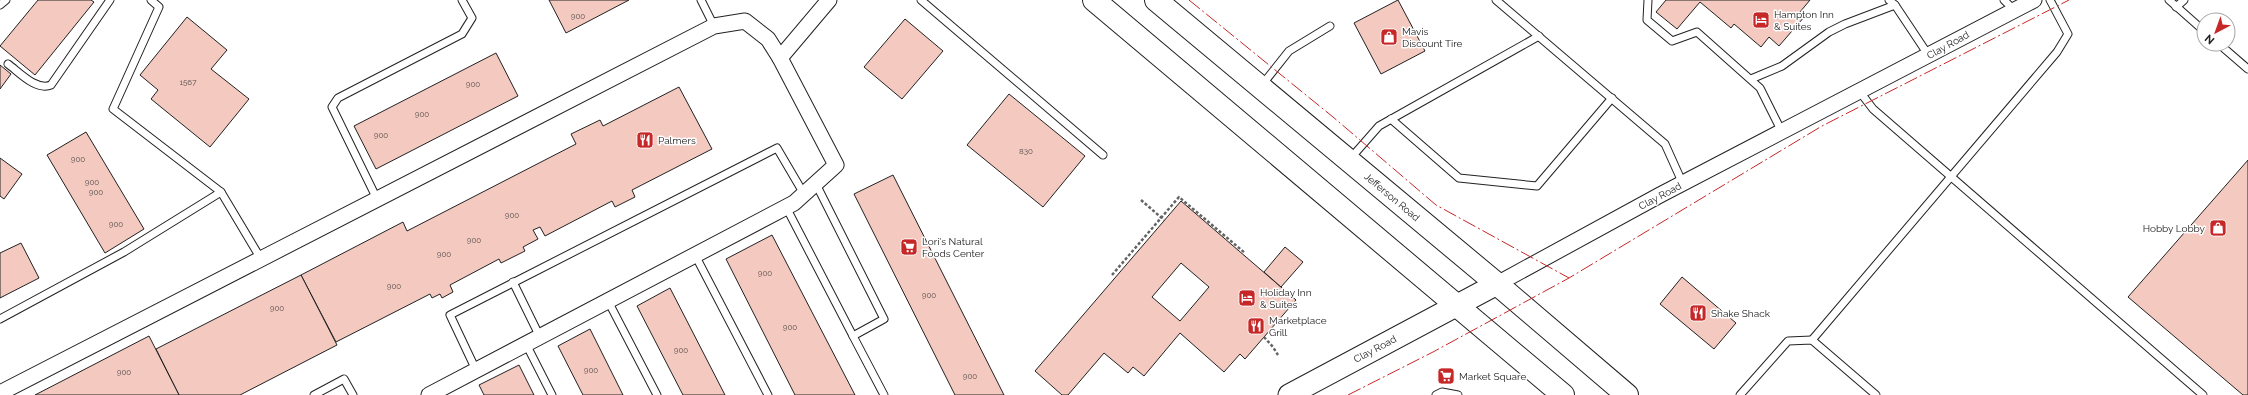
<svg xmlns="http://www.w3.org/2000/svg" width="2248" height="395" viewBox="0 0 2248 395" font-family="Raleway,sans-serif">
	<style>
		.building { fill: #f3c9c0; stroke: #222; fill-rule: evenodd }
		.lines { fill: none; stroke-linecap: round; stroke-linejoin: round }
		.lane-casing { stroke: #222; stroke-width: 9 }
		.street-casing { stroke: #222; stroke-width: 17 }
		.secondary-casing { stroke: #222; stroke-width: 23 }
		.primary-casing { stroke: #222; stroke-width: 24 }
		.path { stroke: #646464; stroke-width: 2.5; stroke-dasharray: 3 2; stroke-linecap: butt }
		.lane { stroke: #fff; stroke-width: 7 }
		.street { stroke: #fff; stroke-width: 15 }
		.secondary { stroke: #fff; stroke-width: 21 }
		.primary { stroke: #fff; stroke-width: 22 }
		.power { stroke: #c62828; stroke-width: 1; stroke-dasharray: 14 3 2 3; stroke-linecap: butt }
		.labels { text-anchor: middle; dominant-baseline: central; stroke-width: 3; stroke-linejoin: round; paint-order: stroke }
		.number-label { font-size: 8px; fill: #564c4a }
		.poi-label { font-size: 10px; fill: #222; stroke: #fff; text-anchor: start }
		.street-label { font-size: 10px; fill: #222; stroke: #fff }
	</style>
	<rect width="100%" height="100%" fill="#fff"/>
	<g class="building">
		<polygon points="38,0 91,0 94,2 35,75 0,46"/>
		<polygon points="549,0 629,0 566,33"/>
		<polygon points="1398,0 1425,51 1381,74 1354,23"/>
		<polygon points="1666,0 1810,0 1800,12 1805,16 1779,46 1769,37 1761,47 1734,24 1731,28 1700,2 1677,29 1656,12"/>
		<polygon points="187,17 227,50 211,69 249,99 210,147 151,99 158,90 140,75"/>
		<polygon points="905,19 943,51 902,99 864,67"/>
		<polygon points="496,53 518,96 376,169 354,126"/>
		<polygon points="0,65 11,74 0,89"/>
		<polygon points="679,87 712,149 632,190 635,197 615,207 612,201 545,236 540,227 533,230 538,239 523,247 525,251 501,263 499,259 450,285 453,292 442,298 440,294 432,298 430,294 336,342 301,275 403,222 407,231 576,144 571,134 600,120 603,126"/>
		<polygon points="1009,94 1085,156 1043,207 967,145"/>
		<polygon points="86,132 144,229 105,253 47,155"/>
		<polygon points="0,158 22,174 4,199 0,196"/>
		<polygon points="2248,160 2248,395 2243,395 2128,297"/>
		<polygon points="893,175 1004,395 955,395 854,194"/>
		<path d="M1181,201L1296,300L1245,359L1240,354L1224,372L1180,333L1144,376L1133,367L1128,373L1104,353L1068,395H1062L1035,371ZM1181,263L1209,287L1180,321L1152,297Z"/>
		<polygon points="772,235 855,395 795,395 726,259"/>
		<polygon points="21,243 39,278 0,298 0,253"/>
		<polygon points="1285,247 1303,262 1281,287 1264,272"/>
		<polygon points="301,275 337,345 240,395 179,395 156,349"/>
		<polygon points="1682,277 1736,323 1714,349 1660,304"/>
		<polygon points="670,288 725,395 683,395 637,306"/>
		<polygon points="590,329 623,395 583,395 558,346"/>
		<polygon points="149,336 179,395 35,395"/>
		<polygon points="519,365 534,395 484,395 479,385"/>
	</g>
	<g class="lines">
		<g class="lane-casing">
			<g id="lane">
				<polyline points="701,0 714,26"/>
				<polyline points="921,0 1103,155"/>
				<polyline points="1496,0 1665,144 1683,184"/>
				<polyline points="1648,0 1647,20 1672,41 1697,32 1760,88 1782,132"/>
				<polyline points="1889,0 1895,5 1929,56"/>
				<polyline points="2004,0 2013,9"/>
				<polyline points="2169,0 2204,31"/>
				<polyline points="0,5 6,0"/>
				<polyline points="2176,7 2184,0"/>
				<polyline points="2219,44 2248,69"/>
				<path d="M8,64C19,72 36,91 51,85L110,0"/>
				<polyline points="1751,79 1782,66 1829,32 1845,24 1895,5"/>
				<polyline points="1262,85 1289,51 1330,26"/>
				<polyline points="1860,92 1873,109 2203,395"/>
				<polyline points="1391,119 1459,178 1537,186 1612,98"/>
				<polyline points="1350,159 1379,126 1539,36"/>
				<polyline points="221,192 261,259"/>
				<polyline points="377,199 332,107 338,98 462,34 472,18 462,0"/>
				<polyline points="786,207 853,336 884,319 816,184"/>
				<polyline points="695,255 768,395"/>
				<polyline points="513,282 540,337"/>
				<polyline points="608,301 657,395"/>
				<polyline points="0,319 124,252 221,192 113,109 159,7 151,0"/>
				<polyline points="853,336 884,395"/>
				<polyline points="1812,340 2057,52 2068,34 2050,0"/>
				<polyline points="526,344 552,395"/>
				<polyline points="476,370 450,315 777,148 804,194"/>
				<polyline points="314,395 344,379 353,395"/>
				<polyline points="1436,395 1442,392 1458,395"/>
				<polyline points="1740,395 1788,341 1812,340 1876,395"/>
			</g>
		</g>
		<g class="street-casing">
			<g id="street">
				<polyline points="1497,284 1660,195 2034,0"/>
				<polyline points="0,393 714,26 745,21 768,39 780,58"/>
				<polyline points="429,395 794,203 836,165 780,58 829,0"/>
			</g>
		</g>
		<g class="secondary-casing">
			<polyline id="secondary" points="1289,395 1497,284"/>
		</g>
		<g class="primary-casing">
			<g id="primary">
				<polyline points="1094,0 1563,395"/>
				<polyline points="1156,0 1497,284 1627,395"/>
			</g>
		</g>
		<g class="path">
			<polyline points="1141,200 1164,220"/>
			<polyline points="1112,275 1179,197 1245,253"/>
			<polyline points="1264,337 1273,347 1278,355"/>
		</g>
		<use href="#lane" class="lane"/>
		<use href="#street" class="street"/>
		<use href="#secondary" class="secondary"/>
		<use href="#primary" class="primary"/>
		<g class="power">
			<polyline points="1189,0 1333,117 1436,205 1569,278"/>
			<polyline points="1348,395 1433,352 1569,278 1822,126 2069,0"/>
		</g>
	</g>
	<defs>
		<g id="hotel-square" transform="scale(0.9)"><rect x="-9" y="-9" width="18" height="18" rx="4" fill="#c62828" stroke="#fff"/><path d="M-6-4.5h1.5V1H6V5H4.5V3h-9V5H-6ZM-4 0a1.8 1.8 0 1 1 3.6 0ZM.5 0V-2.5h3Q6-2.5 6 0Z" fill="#fff"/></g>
		<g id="shop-square" transform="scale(0.9)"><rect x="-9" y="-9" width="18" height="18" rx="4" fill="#c62828" stroke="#fff"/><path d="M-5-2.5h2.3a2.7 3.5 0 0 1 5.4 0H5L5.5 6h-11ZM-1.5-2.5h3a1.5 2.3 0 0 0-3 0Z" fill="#fff"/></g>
		<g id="restaurant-square" transform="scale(0.9)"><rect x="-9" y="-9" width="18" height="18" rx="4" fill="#c62828" stroke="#fff"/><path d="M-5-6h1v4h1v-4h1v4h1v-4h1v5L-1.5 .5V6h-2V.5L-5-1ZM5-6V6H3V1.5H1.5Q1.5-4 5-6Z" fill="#fff"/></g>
		<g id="supermarket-square" transform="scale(0.9)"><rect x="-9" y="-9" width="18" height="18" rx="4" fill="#c62828" stroke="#fff"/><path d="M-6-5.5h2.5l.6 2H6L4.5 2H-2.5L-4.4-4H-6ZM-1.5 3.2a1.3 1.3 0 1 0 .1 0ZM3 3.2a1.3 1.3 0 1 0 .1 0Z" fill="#fff"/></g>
	</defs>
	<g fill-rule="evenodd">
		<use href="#hotel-square" x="1761" y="20"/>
		<use href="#shop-square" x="1389" y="37"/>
		<use href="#restaurant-square" x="645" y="140"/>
		<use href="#shop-square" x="2218" y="228"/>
		<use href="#supermarket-square" x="909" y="247"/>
		<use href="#hotel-square" x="1247" y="298"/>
		<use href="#restaurant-square" x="1698" y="313"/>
		<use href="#restaurant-square" x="1256" y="326"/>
		<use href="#supermarket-square" x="1446" y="376"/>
	</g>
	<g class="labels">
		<g class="number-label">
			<text x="578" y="16">900</text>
			<text x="188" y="82">1567</text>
			<text x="473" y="84">900</text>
			<text x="422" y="114">900</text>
			<text x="381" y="135">900</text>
			<text x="1026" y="151">830</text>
			<text x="78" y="159">900</text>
			<text x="92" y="182">900</text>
			<text x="96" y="192">900</text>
			<text x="512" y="215">900</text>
			<text x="116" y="224">900</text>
			<text x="474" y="240">900</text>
			<text x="444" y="254">900</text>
			<text x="765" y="273">900</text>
			<text x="394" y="286">900</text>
			<text x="929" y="295">900</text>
			<text x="277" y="308">900</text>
			<text x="790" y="327">900</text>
			<text x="681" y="350">900</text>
			<text x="591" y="370">900</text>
			<text x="124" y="372">900</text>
			<text x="970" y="376">900</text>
		</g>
		<g class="poi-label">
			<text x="1774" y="14">Hampton Inn<tspan x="1774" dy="12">&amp; Suites</tspan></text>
			<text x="1402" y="31">Mavis<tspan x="1402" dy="12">Discount Tire</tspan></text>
			<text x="658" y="140">Palmers</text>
			<text x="2205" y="228" text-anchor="end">Hobby Lobby</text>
			<text x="922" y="241">Lori's Natural<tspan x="922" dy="12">Foods Center</tspan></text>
			<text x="1260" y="292">Holiday Inn<tspan x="1260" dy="12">&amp; Suites</tspan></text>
			<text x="1711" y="313">Shake Shack</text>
			<text x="1269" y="320">Marketplace<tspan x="1269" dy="12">Grill</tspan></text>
			<text x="1459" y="376">Market Square</text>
		</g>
		<g class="street-label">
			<text transform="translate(1948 45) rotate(-29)">Clay Road</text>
			<text transform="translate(1660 196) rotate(-28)">Clay Road</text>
			<text transform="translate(1392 197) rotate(40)">Jefferson Road</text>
			<text transform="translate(1375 349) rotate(-28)">Clay Road</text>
		</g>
	</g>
	<g transform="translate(2216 32) rotate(221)"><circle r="19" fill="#ffffff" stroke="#a7a7a7"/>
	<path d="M0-3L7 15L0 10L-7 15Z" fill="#c62828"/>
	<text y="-6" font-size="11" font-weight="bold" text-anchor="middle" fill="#222222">N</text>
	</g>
</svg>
